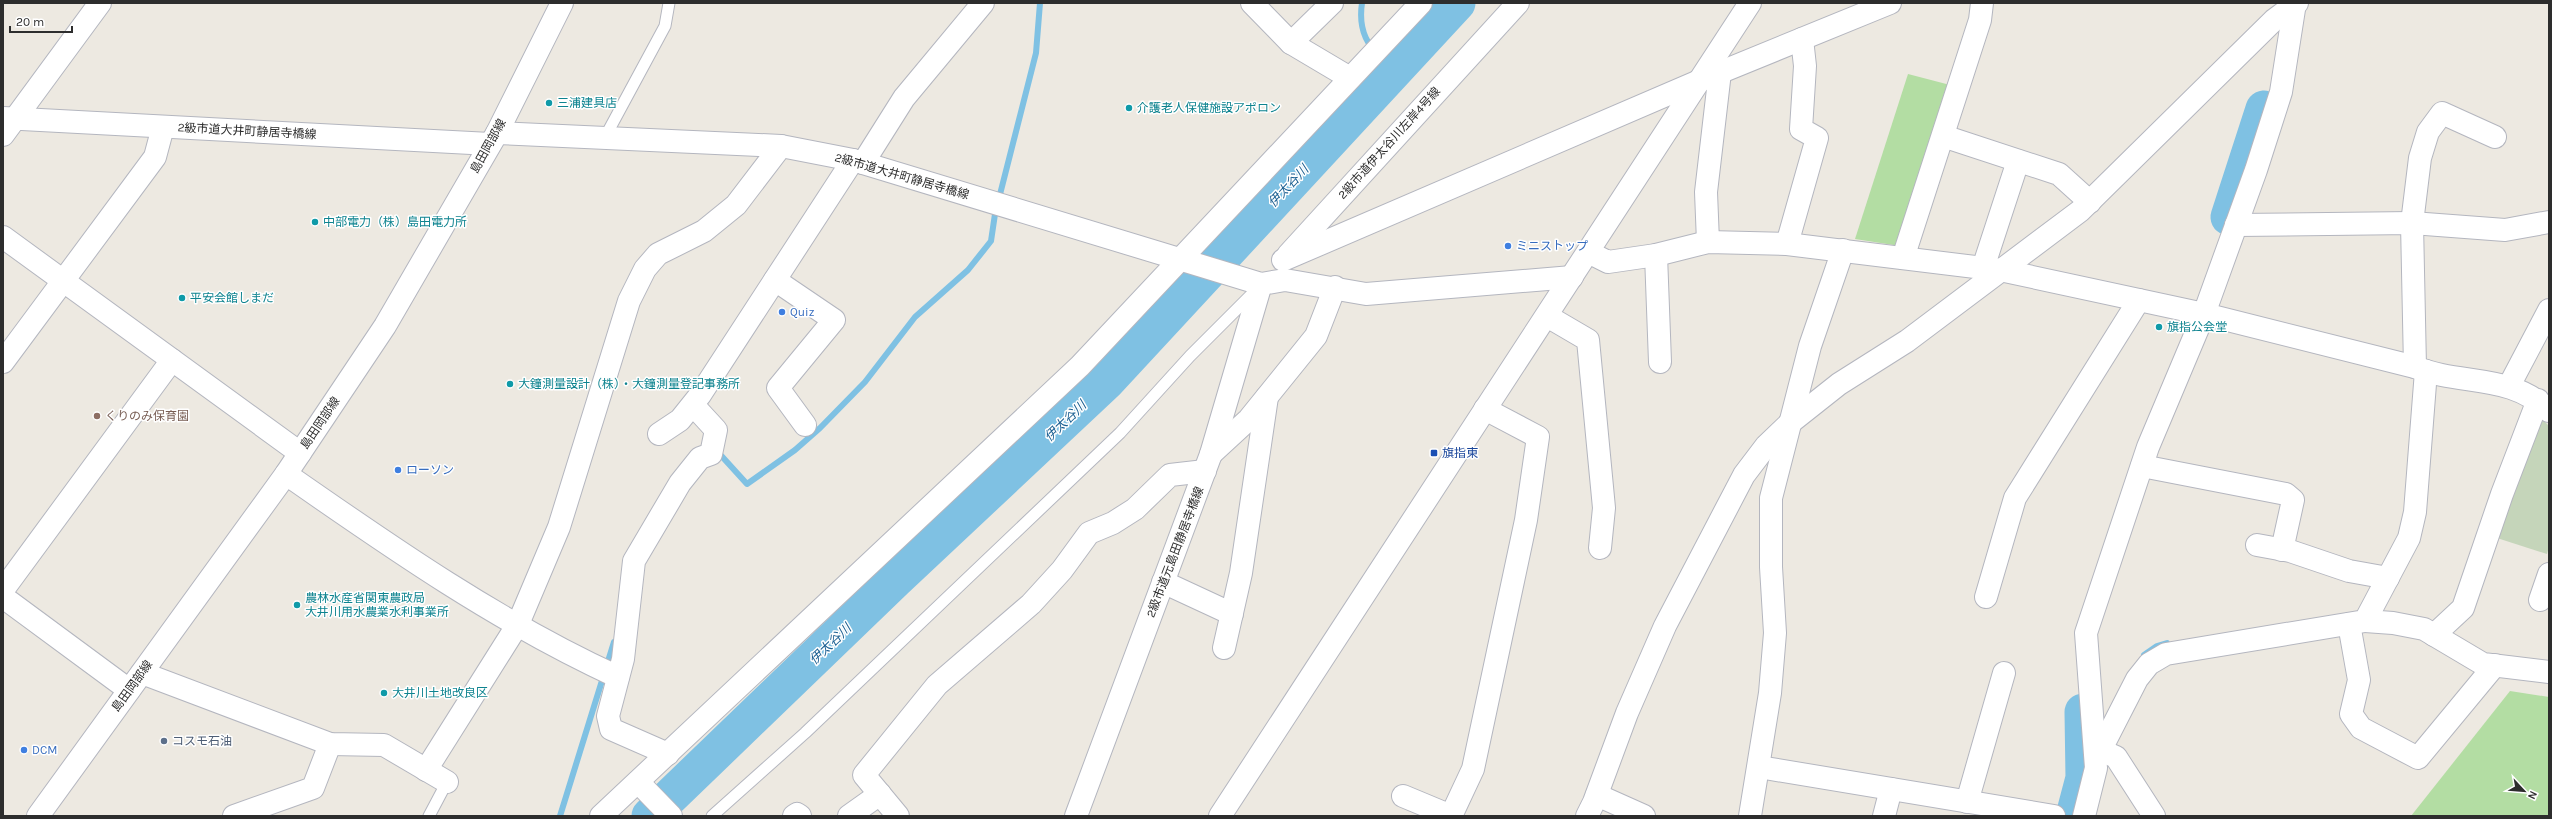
<svg xmlns="http://www.w3.org/2000/svg" width="2552" height="819" viewBox="0 0 2552 819" font-family="Karla,'Noto Sans JP',sans-serif">
	<style>
		.green { fill: #b3dda3 }
		.cemetery { fill: #c5d5ba }
		.lines { fill: none; stroke-linecap: round; stroke-linejoin: round }
		.stream { stroke: #7fc1e3; stroke-width: 6 }
		.river { stroke: #7fc1e3; stroke-width: 37 }
		.service-casing { stroke: #b4b6bf; stroke-width: 13 }
		.minor-casing { stroke: #b4b6bf; stroke-width: 24 }
		.tertiary-casing { stroke: #b4b6bf; stroke-width: 24 }
		.secondary-casing { stroke: #b4b6bf; stroke-width: 24 }
		.service { stroke: #fff; stroke-width: 11 }
		.minor { stroke: #fff; stroke-width: 22 }
		.tertiary { stroke: #fff; stroke-width: 22 }
		.secondary { stroke: #fff; stroke-width: 22 }
		.culture-dot { fill: #0f9aa8; stroke: #fff; stroke-width: 1.5 }
		.shop-dot { fill: #3f7fe0; stroke: #fff; stroke-width: 1.5 }
		.education-dot { fill: #8d6e63; stroke: #fff; stroke-width: 1.5 }
		.transit-dot { fill: #1a4fb4; stroke: #fff; stroke-width: 1.5 }
		.service-dot { fill: #5c6f8a; stroke: #fff; stroke-width: 1.5 }
		.labels { text-anchor: middle; dominant-baseline: central; stroke-width: 3; stroke-linejoin: round; paint-order: stroke }
		.culture-label { font-size: 12px; fill: #0d838f; stroke: #fff; text-anchor: start }
		.street-label { font-size: 12px; fill: #2d2d2d; stroke: #fff }
		.shop-label { font-size: 12px; fill: #366cbe; stroke: #fff; text-anchor: start }
		.education-label { font-size: 12px; fill: #785e54; stroke: #fff; text-anchor: start }
		.transit-label { font-size: 12px; fill: #164399; stroke: #fff; text-anchor: start }
		.service-label { font-size: 12px; fill: #4e5e75; stroke: #fff; text-anchor: start }
		.water-label { font-size: 13px; font-style: italic; fill: #1c6092; stroke: #fff }
	</style>
	<rect width="100%" height="100%" fill="#ede9e1"/>
	<g class="green">
		<polygon points="1908,74 1954,86 1900,246 1855,239"/>
		<polygon points="2510,691 2549,697 2549,816 2411,816"/>
	</g>
	<polygon class="cemetery" points="2542,419 2549,426 2549,547 2547,554 2497,538"/>
	<g class="lines">
		<g class="stream">
			<path d="M1362,3C1357,36 1372,49 1392,74"/>
			<polyline points="717,451 747,484 795,450 820,428 865,382 915,317 968,270 991,241 995,214 1036,53 1040,3"/>
			<polyline points="2144,655 2157,646 2167,643"/>
			<polyline points="560,816 614,642"/>
		</g>
		<g class="river">
			<polyline points="2229,217 2264,109"/>
			<polyline points="650,816 895,580 1107,381 1457,3"/>
			<polyline points="2074,816 2084,778 2083,712"/>
		</g>
		<g class="service-casing">
			<g id="service">
				<polyline points="604,139 665,26 669,3"/>
				<polyline points="429,816 447,782"/>
				<polyline points="712,816 805,733 1120,433 1190,356 1254,292"/>
			</g>
		</g>
		<g class="minor-casing">
			<g id="minor">
				<polyline points="1252,3 1291,43 1350,78"/>
				<polyline points="1291,43 1332,3"/>
				<polyline points="3,135 100,3"/>
				<polyline points="1943,136 2059,174 2090,202"/>
				<polyline points="863,163 904,98 983,3"/>
				<polyline points="2236,225 2412,223 2505,230 2549,222"/>
				<polyline points="3,237 300,453"/>
				<polyline points="1708,242 1706,192 1720,72"/>
				<polyline points="1787,244 1817,138 1801,129 1805,66 1802,39"/>
				<path d="M1588,252L1608,262L1656,255L1708,242L1787,244L2000,270L2204,314L2415,367C2461,386 2511,373 2549,411"/>
				<polyline points="1288,255 1518,3"/>
				<polyline points="1656,255 1660,362"/>
				<polyline points="1903,258 1980,20 1982,3"/>
				<polyline points="1179,259 1261,284 1285,280 1366,294 1572,277"/>
				<polyline points="1283,260 1699,81 1890,3"/>
				<polyline points="1983,268 2018,161"/>
				<polyline points="775,280 834,320 778,388 805,425"/>
				<polyline points="1547,316 1588,340 1604,508 1600,548"/>
				<polyline points="3,362 155,157 163,127"/>
				<polyline points="2415,367 2412,223 2420,158 2428,132 2442,113 2495,137"/>
				<polyline points="2509,386 2549,310"/>
				<polyline points="659,434 680,420 700,395 853,160"/>
				<polyline points="1211,454 1249,419 1316,336 1335,287"/>
				<polyline points="2142,466 2286,494 2293,500 2282,550"/>
				<path d="M286,474C392,548 500,623 618,677"/>
				<polyline points="2257,545 2290,551 2349,571 2388,578"/>
				<polyline points="1163,582 1232,614"/>
				<polyline points="3,590 172,360"/>
				<polyline points="1986,597 2015,498 2139,300"/>
				<polyline points="2540,600 2549,574"/>
				<polyline points="2365,621 2393,623 2424,629 2483,664 2549,672"/>
				<polyline points="2349,624 2359,680 2351,714 2361,728 2418,758 2495,665"/>
				<polyline points="2434,635 2463,608 2502,494 2538,400"/>
				<polyline points="1224,648 1241,573 1267,397"/>
				<polyline points="142,673 330,744 384,745 447,782"/>
				<polyline points="2100,750 2116,757 2154,816"/>
				<polyline points="668,754 611,729 608,716 623,659 634,561 680,483 700,458 711,454 716,430 693,405"/>
				<polyline points="2096,759 2137,679 2149,664 2166,654 2365,621 2409,538 2415,512 2426,371"/>
				<polyline points="1759,767 2054,816"/>
				<polyline points="426,770 518,624 559,527 629,301 645,269 658,254 704,231 736,205 781,146"/>
				<polyline points="638,782 671,816"/>
				<polyline points="1597,795 1644,816"/>
				<polyline points="1403,796 1451,816"/>
				<polyline points="1967,802 2004,673"/>
				<polyline points="234,816 313,788 330,744"/>
				<polyline points="601,816 1080,366 1421,3"/>
				<polyline points="794,816 797,814 800,816"/>
				<polyline points="849,816 880,794"/>
				<polyline points="898,816 864,775 937,685 1031,604 1062,570 1089,533 1113,523 1135,509 1170,475 1205,471"/>
				<polyline points="1451,816 1473,769 1526,520 1538,437 1485,409"/>
				<polyline points="1587,816 1594,802 1627,713 1665,626 1744,475 1766,446 1791,422 1839,384 1907,341 2080,211 2274,20 2297,3"/>
				<polyline points="1750,816 1770,693 1775,633 1771,567 1771,498 1810,346 1843,250"/>
				<polyline points="1884,816 1891,789"/>
				<polyline points="2084,816 2096,768 2086,633 2148,447 2204,314 2256,170 2281,92 2295,3"/>
			</g>
		</g>
		<g class="tertiary-casing">
			<g id="tertiary">
				<polyline points="3,118 490,144"/>
				<polyline points="497,133 781,146 853,160 1179,259"/>
				<polyline points="3,597 129,690"/>
				<polyline points="1076,816 1211,454 1261,284"/>
				<polyline points="1220,816 1750,3"/>
			</g>
		</g>
		<g class="secondary-casing">
			<polyline id="secondary" points="38,816 286,474 385,326 497,133 562,3"/>
		</g>
		<use href="#service" class="service"/>
		<use href="#minor" class="minor"/>
		<use href="#tertiary" class="tertiary"/>
		<use href="#secondary" class="secondary"/>
	</g>
	<g class="culture-dot">
		<circle cx="549" cy="103" r="4"/>
		<circle cx="1129" cy="108" r="4"/>
		<circle cx="315" cy="222" r="4"/>
		<circle cx="182" cy="298" r="4"/>
		<circle cx="2159" cy="327" r="4"/>
		<circle cx="510" cy="384" r="4"/>
		<circle cx="297" cy="605" r="4"/>
		<circle cx="384" cy="693" r="4"/>
	</g>
	<g class="shop-dot">
		<circle cx="1508" cy="246" r="4"/>
		<circle cx="782" cy="312" r="4"/>
		<circle cx="398" cy="470" r="4"/>
		<circle cx="24" cy="750" r="4"/>
	</g>
	<circle class="education-dot" cx="97" cy="416" r="4"/>
	<rect class="transit-dot" x="1430" y="449" width="8" height="8" rx="2"/>
	<circle class="service-dot" cx="164" cy="741" r="4"/>
	<g class="labels">
		<g class="culture-label">
			<text x="557" y="103">三浦建具店</text>
			<text x="1137" y="108">介護老人保健施設アポロン</text>
			<text x="323" y="222">中部電力（株）島田電力所</text>
			<text x="190" y="298">平安会館しまだ</text>
			<text x="2167" y="327">旗指公会堂</text>
			<text x="518" y="384">大鐘測量設計（株）・大鐘測量登記事務所</text>
			<text x="305" y="598">農林水産省関東農政局<tspan x="305" dy="14">大井川用水農業水利事業所</tspan></text>
			<text x="392" y="693">大井川土地改良区</text>
		</g>
		<g class="street-label">
			<text transform="translate(247 131) rotate(3)">2級市道大井町静居寺橋線</text>
			<text transform="translate(1389 143) rotate(-48)">2級市道伊太谷川左岸4号線</text>
			<text transform="translate(488 146) rotate(-61)">島田岡部線</text>
			<text transform="translate(902 176) rotate(16)">2級市道大井町静居寺橋線</text>
			<text transform="translate(320 423) rotate(-56)">島田岡部線</text>
			<text transform="translate(1175 552) rotate(-69)">2級市道元島田静居寺橋線</text>
			<text transform="translate(132 686) rotate(-54)">島田岡部線</text>
		</g>
		<g class="shop-label">
			<text x="1516" y="246">ミニストップ</text>
			<text x="790" y="312">Quiz</text>
			<text x="406" y="470">ローソン</text>
			<text x="32" y="750">DCM</text>
		</g>
		<g class="education-label">
			<text x="105" y="416">くりのみ保育園</text>
		</g>
		<g class="transit-label">
			<text x="1442" y="453">旗指東</text>
		</g>
		<g class="service-label">
			<text x="172" y="741">コスモ石油</text>
		</g>
		<g class="water-label">
			<text transform="translate(1288 186) rotate(-47)">伊太谷川</text>
			<text transform="translate(1065 421) rotate(-44)">伊太谷川</text>
			<text transform="translate(830 644) rotate(-44)">伊太谷川</text>
		</g>
	</g>
	<rect width="2552" height="819" fill="none" stroke="#2d2d2d" stroke-width="8"/>
	<g transform="translate(2524 791) rotate(116)" stroke="#ffffff" stroke-width="3" paint-order="stroke">
	<path d="M0-3L7 15L0 10L-7 15Z" fill="#2d2d2d"/>
	<text y="-6" font-size="11" font-weight="bold" text-anchor="middle" fill="#2d2d2d">N</text>
	</g>
	<path d="M10 26v6h62v-6" fill="none" stroke="#2d2d2d" stroke-width="2"/>
	<text x="16" y="26" font-size="12" fill="#2d2d2d" stroke="#ffffff" stroke-width="3" paint-order="stroke">20 m</text>
</svg>
